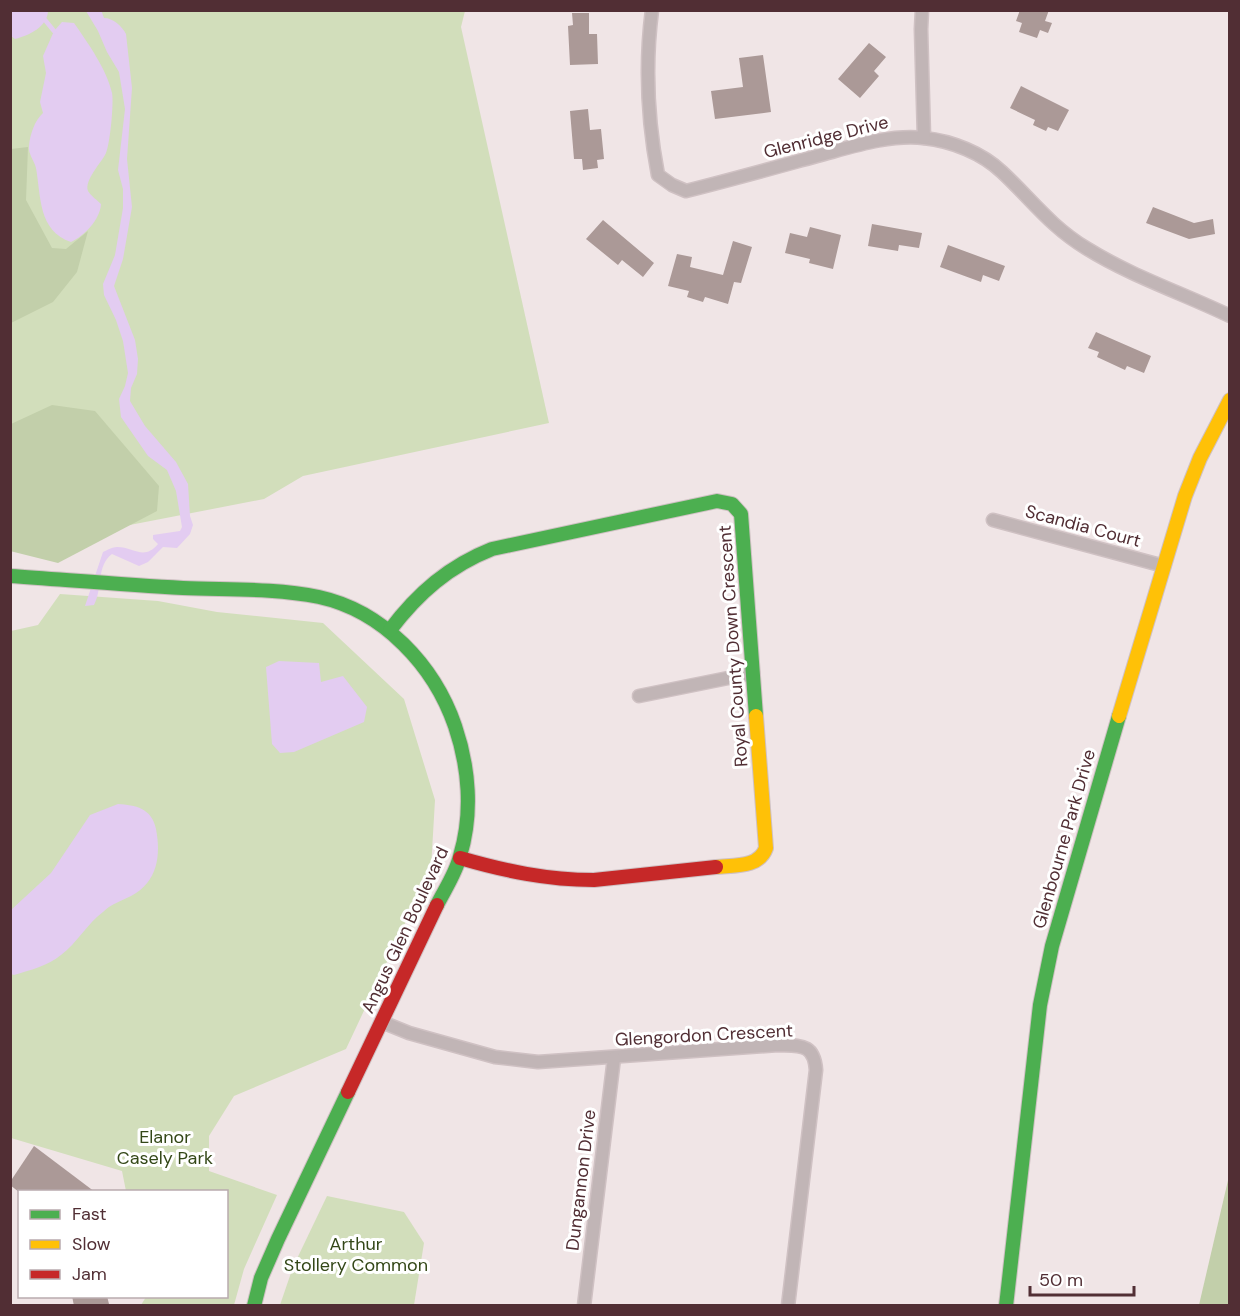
<svg xmlns="http://www.w3.org/2000/svg" width="1240" height="1316" viewBox="0 0 1240 1316" font-family="'DM Sans',sans-serif">
	<style>
		.green { fill: #d2debb }
		.forest { fill: #c2cfaa }
		.water { fill: #e3ccf1 }
		.lines { fill: none; stroke-linecap: round; stroke-linejoin: round }
		.stream { stroke: #e3ccf1; stroke-width: 4.5 }
		.building { fill: #ab9997 }
		.street-casing { stroke: #cfc1c3; stroke-width: 15 }
		.fast-casing { stroke: #cfc1c3; stroke-width: 16 }
		.slow-casing { stroke: #cfc1c3; stroke-width: 16 }
		.jam-casing { stroke: #cfc1c3; stroke-width: 16 }
		.street { stroke: #c1b5b6; stroke-width: 12 }
		.fast { stroke: #4caf50; stroke-width: 14 }
		.slow { stroke: #ffc107; stroke-width: 14 }
		.jam { stroke: #c62828; stroke-width: 14 }
		.labels { text-anchor: middle; dominant-baseline: central; stroke-width: 6; stroke-linejoin: round; paint-order: stroke }
		.street-label { font-size: 18px; fill: #512e34; stroke: #fff }
		.park-label { font-size: 18px; fill: #334717; stroke: #fff }
	</style>
	<rect width="100%" height="100%" fill="#f0e5e6"/>
	<g class="green">
		<polygon points="11,11 465,11 461,27 549,423 303,476 264,499 11,548"/>
		<polygon points="60,594 158,601 217,612 323,623 404,699 435,800 431,868 346,1049 234,1096 209,1136 209,1171 277,1195 244,1269 234,1305 141,1305 146,1297 226,1296 226,1192 126,1191 122,1171 11,1138 11,631 38,625"/>
		<polygon points="327,1196 404,1212 424,1243 414,1305 280,1305 293,1267"/>
	</g>
	<g class="forest">
		<polygon points="28,147 26,200 52,248 66,249 88,231 77,272 53,302 11,323 11,149"/>
		<polygon points="52,405 95,411 159,486 157,511 58,563 10,551 11,424"/>
		<polygon points="1229,1176 1229,1305 1199,1305"/>
	</g>
	<g class="water">
		<path d="M101,10L104,18C113,18 122,26 126,34L132,88L127,159L132,207L123,259L114,286L135,340L138,359L137,374L131,388L130,401L145,426L176,462L188,484L190,516L193,525L190,534L177,548L163,547L148,562L139,566L112,554C96,566 103,588 94,605L85,606L103,552C107,550 113,547 117,547C134,547 144,561 158,544L153,539V535L180,531L182,527L176,491L167,470L148,456L121,417L119,399L125,386L128,373L123,341L116,320L104,295L103,284L115,255L123,208V189L118,170L125,109L119,72L107,52L98,31L86,11Z"/>
		<path d="M10,11L11,10L48,11C47,27 30,35 15,39L11,36Z"/>
		<path d="M62,22L74,23C88,43 107,70 112,93C114,103 110,144 106,153C102,162 84,180 88,191C90,195 98,201 101,204C100,220 84,236 71,242C38,231 41,196 36,168C34,160 28,154 29,146C30,134 35,120 43,113L40,102L46,73L43,56L54,31Z"/>
		<polygon points="279,661 319,663 321,682 343,676 367,707 364,722 294,752 280,753 272,744 266,667"/>
		<path d="M118,804C135,805 152,808 156,829C161,855 158,882 131,896C121,901 111,904 103,912C87,924 77,943 61,955C48,966 30,970 14,975L11,974V910L51,873L90,815Z"/>
	</g>
	<g class="lines">
		<polyline class="stream" points="45,20 54,31"/>
	</g>
	<g class="building">
		<polygon points="1020,10 1049,10 1045,21 1052,23 1048,33 1040,30 1037,38 1019,32 1022,23 1016,21"/>
		<polygon points="572,13 589,13 589,34 597,34 598,64 570,65 568,26 573,25"/>
		<polygon points="869,43 886,57 874,71 879,76 860,98 838,79"/>
		<polygon points="763,55 771,112 715,119 711,91 743,87 739,58"/>
		<polygon points="1021,86 1069,110 1058,131 1048,127 1046,131 1033,125 1035,120 1010,108"/>
		<polygon points="588,109 590,130 601,129 604,159 597,160 598,168 583,170 582,159 574,159 570,111"/>
		<polygon points="1153,207 1194,223 1213,219 1215,234 1189,239 1146,223"/>
		<polygon points="603,220 654,263 643,277 622,260 618,265 586,239"/>
		<polygon points="872,224 922,233 919,248 899,245 898,251 868,246"/>
		<polygon points="810,227 841,235 833,269 809,263 810,259 785,253 790,233 807,237"/>
		<polygon points="733,241 752,247 741,283 734,282 728,304 705,297 703,302 687,297 689,291 668,286 677,254 692,257 690,267 723,275"/>
		<polygon points="948,245 1005,266 999,281 983,275 981,282 940,267"/>
		<polygon points="1096,332 1151,356 1144,373 1127,366 1125,370 1097,357 1099,352 1088,348"/>
		<polygon points="34,1146 95,1192 19,1192 10,1185 10,1182"/>
		<polygon points="72,1296 107,1296 109,1304 74,1306"/>
	</g>
	<g class="lines">
		<g class="street-casing">
			<g id="street">
				<path d="M652,10C645,64 648,123 658,175L672,185L686,191C730,180 773,168 817,156C851,147 889,134 924,138C952,141 982,153 1002,172C1031,199 1051,227 1086,248C1131,276 1182,293 1230,316"/>
				<polyline points="922,10 921,29 924,138"/>
				<polyline points="993,520 1164,566"/>
				<polyline points="639,696 753,673"/>
				<path d="M382,1022L409,1033L495,1057L538,1062L778,1045C800,1046 814,1043 816,1070L788,1306"/>
				<polyline points="584,1306 614,1058"/>
			</g>
		</g>
		<g class="fast-casing">
			<g id="fast">
				<path d="M10,576C68,580 125,585 183,588C228,590 274,588 319,597C383,611 434,665 455,726C469,767 473,813 460,856C456,873 445,889 437,905"/>
				<path d="M390,630C418,593 449,566 492,549L717,501L732,504L741,514L756,716"/>
				<polyline points="254,1306 261,1278 278,1239 348,1092"/>
				<polyline points="1006,1306 1040,1005 1052,946 1119,716"/>
			</g>
		</g>
		<g class="slow-casing">
			<g id="slow">
				<polyline points="1119,716 1185,496 1200,458 1230,400"/>
				<path d="M716,867C734,865 759,868 766,848L756,716"/>
			</g>
		</g>
		<g class="jam-casing">
			<g id="jam">
				<path d="M460,858C505,871 547,880 594,880L716,867"/>
				<polyline points="348,1092 437,905"/>
			</g>
		</g>
		<use href="#street" class="street"/>
		<use href="#fast" class="fast"/>
		<use href="#slow" class="slow"/>
		<use href="#jam" class="jam"/>
	</g>
	<g class="labels">
		<g class="street-label">
			<text transform="translate(826 137) rotate(-14)">Glenridge Drive</text>
			<text transform="translate(1083 526) rotate(15)">Scandia Court</text>
			<text transform="translate(733 646) rotate(-94)">Royal County Down Crescent</text>
			<text transform="translate(1064 839) rotate(-74)">Glenbourne Park Drive</text>
			<text transform="translate(405 930) rotate(-65)">Angus Glen Boulevard</text>
			<text transform="translate(704 1035) rotate(-3)">Glengordon Crescent</text>
			<text transform="translate(581 1180) rotate(-83)">Dungannon Drive</text>
		</g>
		<g class="park-label">
			<text x="165" y="1137">Elanor<tspan x="165" dy="21">Casely Park</tspan></text>
			<text x="356" y="1244">Arthur<tspan x="356" dy="21">Stollery Common</tspan></text>
		</g>
	</g>
	<rect width="1240" height="1316" fill="none" stroke="#512e34" stroke-width="24"/>
	<rect x="18" y="1190" width="210" height="108" fill="#ffffff" stroke="#b9abae" stroke-width="1.5"/>
	<rect x="30" y="1210" width="30" height="9" fill="#4caf50" stroke="#b9abae" stroke-width="1.5"/>
	<text x="72" y="1220" font-size="18" fill="#512e34">Fast</text>
	<rect x="30" y="1240" width="30" height="9" fill="#ffc107" stroke="#b9abae" stroke-width="1.5"/>
	<text x="72" y="1250" font-size="18" fill="#512e34">Slow</text>
	<rect x="30" y="1270" width="30" height="9" fill="#c62828" stroke="#b9abae" stroke-width="1.5"/>
	<text x="72" y="1280" font-size="18" fill="#512e34">Jam</text>
	<path d="M1030 1286v9h104v-9" fill="none" stroke="#512e34" stroke-width="3"/>
	<text x="1039" y="1286" font-size="18" fill="#512e34" stroke="#ffffff" stroke-width="4.5" paint-order="stroke">50 m</text>
</svg>
